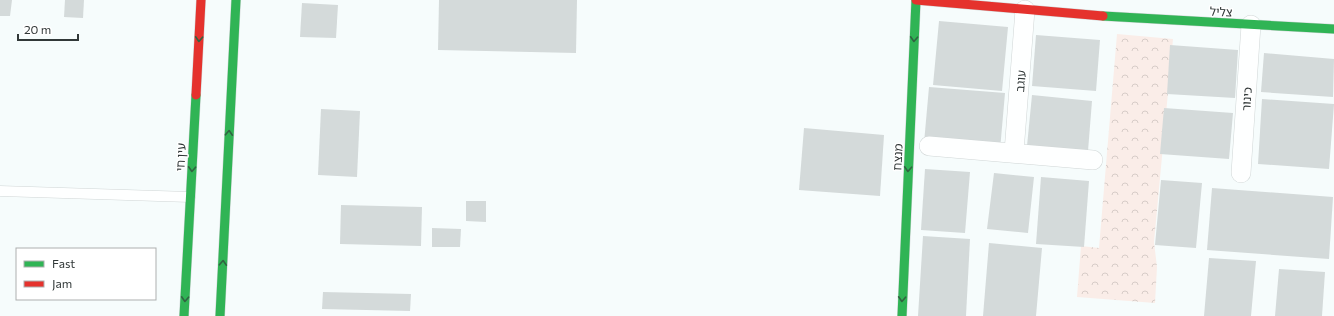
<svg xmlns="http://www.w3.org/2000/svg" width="1334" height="316" viewBox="0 0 1334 316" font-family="Commissioner,'Noto Sans Hebrew',sans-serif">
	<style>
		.forest { fill: url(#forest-crowns) }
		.building { fill: #d4dada }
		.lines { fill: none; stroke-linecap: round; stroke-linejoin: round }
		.lane-casing { stroke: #d0d6d6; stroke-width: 11 }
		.street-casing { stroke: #d0d6d6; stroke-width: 20 }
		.fast-casing { stroke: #d0d6d6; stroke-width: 10 }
		.jam-casing { stroke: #d0d6d6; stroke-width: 10 }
		.lane { stroke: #feffff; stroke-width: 10 }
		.street { stroke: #feffff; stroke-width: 19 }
		.fast { stroke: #30b455; stroke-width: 9 }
		.jam { stroke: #e5322d; stroke-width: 9 }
		.oneway { stroke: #316342 }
		.labels { text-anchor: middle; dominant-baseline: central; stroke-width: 3; stroke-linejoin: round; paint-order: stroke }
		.street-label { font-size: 12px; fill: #313838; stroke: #fff }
	</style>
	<defs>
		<pattern id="forest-crowns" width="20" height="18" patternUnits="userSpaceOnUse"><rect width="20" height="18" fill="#faede8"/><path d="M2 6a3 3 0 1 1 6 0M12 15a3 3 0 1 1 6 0" fill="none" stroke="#d7ccc8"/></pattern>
	</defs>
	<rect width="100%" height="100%" fill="#f6fcfc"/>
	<polygon class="forest" points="1117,34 1173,39 1154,242 1157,267 1155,303 1077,297 1081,246 1099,248"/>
	<g class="building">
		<polygon points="0,0 12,0 10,16 0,16"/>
		<polygon points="65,0 84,0 83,18 64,17"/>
		<polygon points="439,0 577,0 576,53 438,50"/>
		<polygon points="302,3 338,5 336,38 300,37"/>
		<polygon points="939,21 1008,27 1002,91 933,85"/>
		<polygon points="1036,35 1100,40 1096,91 1032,86"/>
		<polygon points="1170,45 1238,50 1235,98 1167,94"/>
		<polygon points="1264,53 1334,59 1333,97 1261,92"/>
		<polygon points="929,87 1005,93 1000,150 924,143"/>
		<polygon points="1032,95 1092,101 1088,151 1027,146"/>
		<polygon points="1262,99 1334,104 1329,169 1258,164"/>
		<polygon points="1164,108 1233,113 1229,159 1160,154"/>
		<polygon points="321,109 360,111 357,177 318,175"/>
		<polygon points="804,128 884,135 880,196 799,190"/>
		<polygon points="925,169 970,172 965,233 921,230"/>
		<polygon points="994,173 1034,177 1028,233 987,229"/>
		<polygon points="1041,177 1089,181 1084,247 1036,244"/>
		<polygon points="1161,180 1202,183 1196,248 1155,245"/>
		<polygon points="1212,188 1333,197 1329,259 1207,250"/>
		<polygon points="466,201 486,201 486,222 466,221"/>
		<polygon points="341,205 422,207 421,246 340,244"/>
		<polygon points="432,228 461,229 460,247 432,247"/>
		<polygon points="923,236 970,239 966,316 918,316"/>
		<polygon points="989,243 1042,248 1036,316 983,316"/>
		<polygon points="1209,258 1256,261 1251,316 1204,316"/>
		<polygon points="1279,269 1325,272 1322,316 1275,316"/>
		<polygon points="323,292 411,294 410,311 322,309"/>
	</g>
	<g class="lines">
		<g class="lane-casing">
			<polyline id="lane" points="0,191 190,197"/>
		</g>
		<g class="street-casing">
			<g id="street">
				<polyline points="929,146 1093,160"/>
				<polyline points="1014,152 1025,10"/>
				<polyline points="1241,173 1251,25"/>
			</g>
		</g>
		<g class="fast-casing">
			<g id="fast">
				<polyline points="1103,16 1334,29"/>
				<polyline points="184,316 196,95"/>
				<polyline points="220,316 236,0"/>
				<polyline points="902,316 916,0"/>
			</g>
		</g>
		<g class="jam-casing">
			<g id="jam">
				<polyline points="916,0 1103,16"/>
				<polyline points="196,95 201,0"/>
			</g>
		</g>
		<use href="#lane" class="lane"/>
		<use href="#street" class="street"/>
		<use href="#fast" class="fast"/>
		<use href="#jam" class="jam"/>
	</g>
	<defs><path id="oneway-chevron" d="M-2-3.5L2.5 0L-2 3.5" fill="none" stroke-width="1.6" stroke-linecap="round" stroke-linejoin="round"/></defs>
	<g class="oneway">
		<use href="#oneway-chevron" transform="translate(199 39) rotate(93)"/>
		<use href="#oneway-chevron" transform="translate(914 39) rotate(93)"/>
		<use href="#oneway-chevron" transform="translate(229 133) rotate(-87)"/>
		<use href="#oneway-chevron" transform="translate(192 169) rotate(93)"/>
		<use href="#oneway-chevron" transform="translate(908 169) rotate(93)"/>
		<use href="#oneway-chevron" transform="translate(223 263) rotate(-87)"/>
		<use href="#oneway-chevron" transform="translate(185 299) rotate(93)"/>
		<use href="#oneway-chevron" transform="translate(902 299) rotate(93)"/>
	</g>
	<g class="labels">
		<g class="street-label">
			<text transform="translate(1221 11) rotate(3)">צליל</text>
			<text transform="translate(1020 81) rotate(-85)">עוגב</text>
			<text transform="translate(1246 99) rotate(-86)">כינור</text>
			<text transform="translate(180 157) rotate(-87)">עין חי</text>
			<text transform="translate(897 157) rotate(-87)">מנצח</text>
		</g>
	</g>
	<rect x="16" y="248" width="140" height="52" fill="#ffffff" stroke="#adafaf"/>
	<rect x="24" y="261" width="20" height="6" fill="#30b455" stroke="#adafaf"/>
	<text x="52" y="268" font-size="12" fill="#313838">Fast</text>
	<rect x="24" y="281" width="20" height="6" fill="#e5322d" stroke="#adafaf"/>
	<text x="52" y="288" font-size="12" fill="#313838">Jam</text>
	<path d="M18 34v6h60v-6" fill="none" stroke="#313838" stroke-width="2"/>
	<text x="24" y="34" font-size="12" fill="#313838" stroke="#ffffff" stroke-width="3" paint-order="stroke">20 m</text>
</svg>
